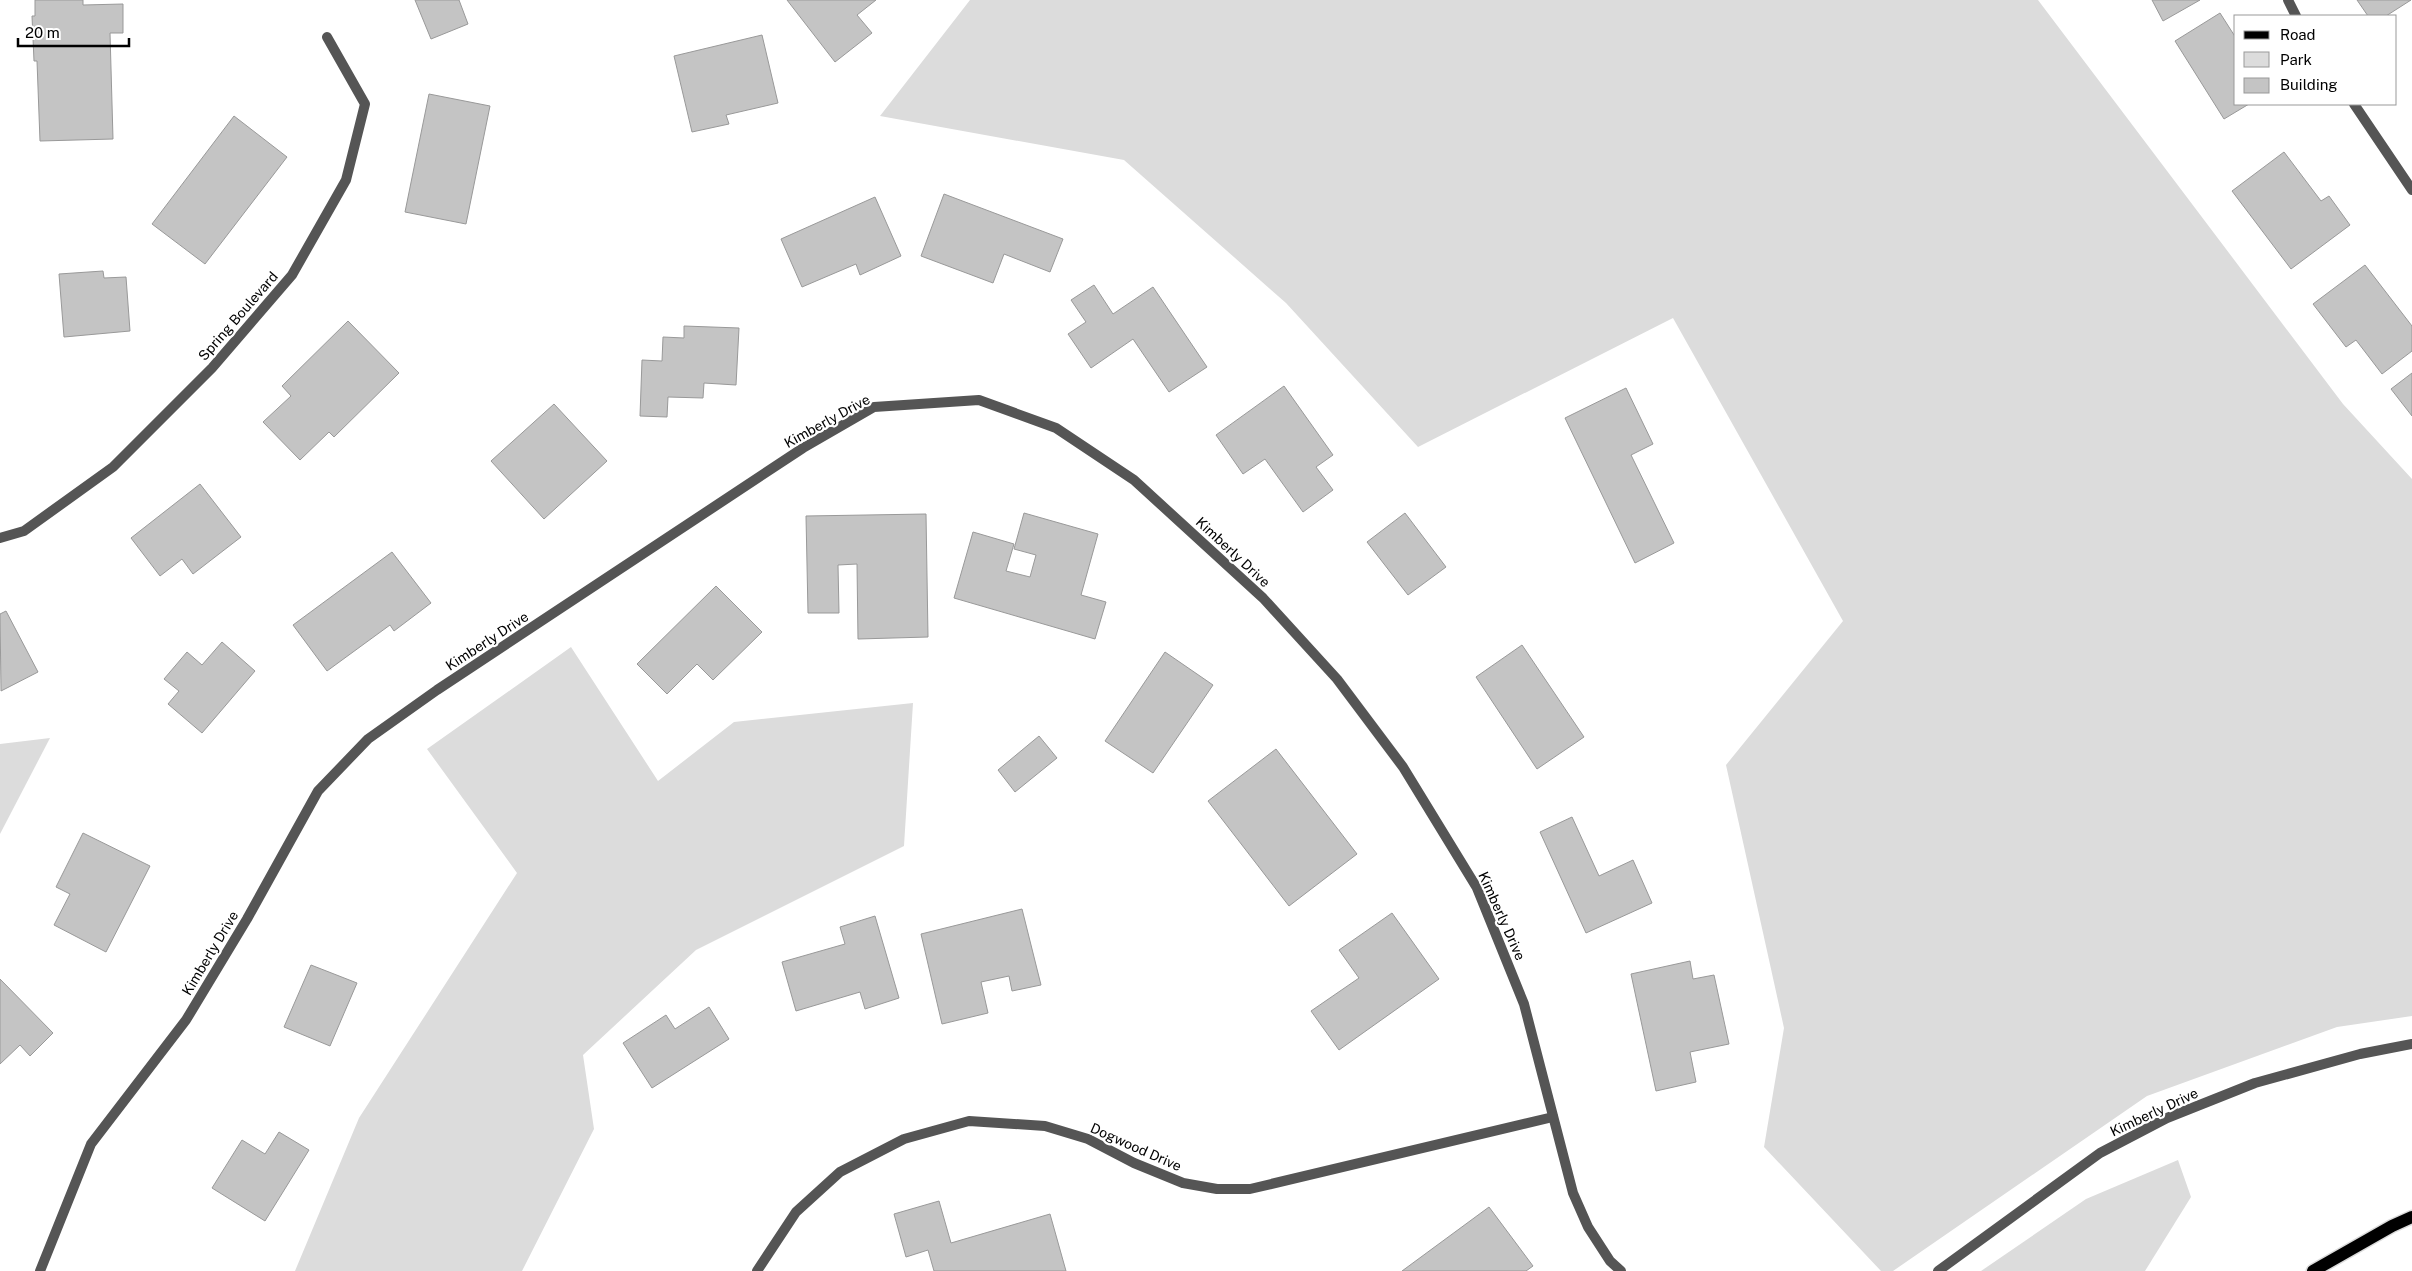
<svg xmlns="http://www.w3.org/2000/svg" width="2412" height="1271" viewBox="0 0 2412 1271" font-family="'Public Sans',sans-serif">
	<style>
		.green { fill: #dcdcdc }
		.building { fill: #c4c4c4; stroke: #999 }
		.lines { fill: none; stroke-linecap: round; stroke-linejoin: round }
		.primary-casing { stroke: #dbdbdb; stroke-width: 15 }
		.street { stroke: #555; stroke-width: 10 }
		.primary { stroke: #000; stroke-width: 12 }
		.labels { text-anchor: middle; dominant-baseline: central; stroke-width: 4.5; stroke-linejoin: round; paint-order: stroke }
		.street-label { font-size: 14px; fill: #000; stroke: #fff }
	</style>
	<rect width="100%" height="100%" fill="#fff"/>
	<g class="green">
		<polygon points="970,0 2038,0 2343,404 2412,479 2412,1016 2337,1027 2147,1096 1893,1271 1881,1271 1764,1147 1784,1028 1726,765 1843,621 1673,318 1418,447 1286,303 1124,160 880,116"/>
		<polygon points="571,647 658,781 734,722 913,703 904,846 696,950 583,1055 594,1129 522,1271 295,1271 359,1118 517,873 427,749"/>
		<polygon points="50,738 0,834 0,744"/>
		<polygon points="2178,1160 2191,1197 2145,1271 1981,1271 2086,1199"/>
	</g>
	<g class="building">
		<polygon points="35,0 83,0 83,5 123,4 123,33 110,33 113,139 40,141 37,61 34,61 32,16 35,16"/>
		<polygon points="415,0 459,0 468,24 431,39"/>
		<polygon points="787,0 876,0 857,15 872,33 835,62"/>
		<polygon points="2152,0 2200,0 2163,21"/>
		<polygon points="2357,0 2411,0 2386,16 2368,16"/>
		<polygon points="2220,13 2236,38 2236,104 2249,104 2224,119 2175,41"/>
		<polygon points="762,35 778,103 726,115 729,124 692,132 674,56"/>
		<polygon points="429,94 490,106 466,224 405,212"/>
		<polygon points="234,116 287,157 205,264 152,224"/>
		<polygon points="2284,152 2321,201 2329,196 2350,225 2291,269 2232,191"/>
		<polygon points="944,194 1063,239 1050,272 1004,254 993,283 921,256"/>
		<polygon points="875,197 901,256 860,275 856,264 802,287 781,239"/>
		<polygon points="2365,265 2412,326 2412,351 2382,374 2356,340 2346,347 2313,304"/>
		<polygon points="103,271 104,278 126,277 130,331 64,337 59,274"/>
		<polygon points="1094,285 1113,314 1153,287 1207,367 1169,392 1133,339 1091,368 1068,334 1086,322 1071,300"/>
		<polygon points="348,321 399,373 334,437 329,432 300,460 263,422 291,396 282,386"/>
		<polygon points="684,326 739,328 736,385 704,383 703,398 668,397 667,417 640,416 642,360 662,361 663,337 684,338"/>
		<polygon points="2412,373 2412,416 2391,389"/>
		<polygon points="1284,386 1333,455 1316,467 1333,490 1303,512 1265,459 1243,474 1216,435"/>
		<polygon points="1626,388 1653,444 1631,455 1674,543 1635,563 1565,418"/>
		<polygon points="554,404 607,461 544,519 491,461"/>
		<polygon points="200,484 241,537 193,574 182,559 160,576 131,538"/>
		<polygon points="1024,513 1098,534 1081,595 1106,602 1095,639 954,598 973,532 1014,544 1006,571 1030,577 1036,555 1014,549"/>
		<polygon points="1405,513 1446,567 1408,595 1367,542"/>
		<polygon points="926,514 928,637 858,639 857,564 838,565 839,613 808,613 806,516"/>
		<polygon points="392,552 431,603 394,631 390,625 327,671 293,625"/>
		<polygon points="716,586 762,632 713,680 697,664 667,694 637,664"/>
		<polygon points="6,611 38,672 1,691 0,614"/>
		<polygon points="222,642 255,671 202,733 168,704 179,691 164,679 187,652 202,665"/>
		<polygon points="1522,645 1584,737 1537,769 1476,677"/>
		<polygon points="1165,652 1213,685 1153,773 1105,741"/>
		<polygon points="1039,736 1057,758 1015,792 998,770"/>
		<polygon points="1276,749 1357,854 1289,906 1208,801"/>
		<polygon points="1572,817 1599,876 1633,860 1652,903 1586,933 1540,832"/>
		<polygon points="83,833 150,866 106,952 54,925 70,894 56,887"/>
		<polygon points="1022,909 1041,985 1012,991 1009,976 981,982 988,1013 942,1024 921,934"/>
		<polygon points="1392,913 1439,979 1339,1050 1311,1011 1359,978 1339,950"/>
		<polygon points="875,916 899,998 865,1009 860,992 796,1011 782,962 845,944 840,927"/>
		<polygon points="1690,961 1693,979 1714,975 1729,1044 1690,1052 1696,1082 1656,1091 1631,974"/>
		<polygon points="311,965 357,983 330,1046 284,1027"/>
		<polygon points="0,979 53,1033 30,1056 20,1045 0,1064"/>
		<polygon points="709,1007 729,1039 652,1088 623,1043 666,1015 675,1029"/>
		<polygon points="279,1132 309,1150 265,1221 212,1188 242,1140 265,1154"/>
		<polygon points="939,1201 951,1243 1050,1214 1066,1271 934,1271 928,1250 906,1257 894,1214"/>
		<polygon points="1489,1207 1533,1266 1526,1271 1402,1271"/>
	</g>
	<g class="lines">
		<g class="primary-casing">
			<polyline id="primary" points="2313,1271 2392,1226 2412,1217"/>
		</g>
		<g class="street">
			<polyline points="2288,0 2296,16"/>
			<polyline points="2354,104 2412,190"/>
			<polyline points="0,538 24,531 113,467 212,368 292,275 346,180 365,104 327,37"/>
			<polyline points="40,1271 91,1144 186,1020 247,919 318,791 368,739 437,690 803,448 874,407 979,400 1056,428 1134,480 1263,598 1337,679 1403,767 1477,888 1524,1004 1573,1193 1588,1227 1610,1261 1621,1271"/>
			<polyline points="757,1271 796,1212 840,1172 904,1139 969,1121 1045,1126 1088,1139 1134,1163 1183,1183 1217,1189 1250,1189 1553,1117"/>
			<polyline points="1938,1271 2100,1153 2167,1118 2255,1083 2360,1054 2412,1044"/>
		</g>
		<use href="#primary" class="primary"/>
	</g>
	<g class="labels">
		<g class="street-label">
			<text transform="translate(238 316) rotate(-49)">Spring Boulevard</text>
			<text transform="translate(827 421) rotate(-29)">Kimberly Drive</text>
			<text transform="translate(1233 552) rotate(43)">Kimberly Drive</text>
			<text transform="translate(487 641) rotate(-33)">Kimberly Drive</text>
			<text transform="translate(1502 916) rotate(66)">Kimberly Drive</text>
			<text transform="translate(210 953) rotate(-59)">Kimberly Drive</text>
			<text transform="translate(2154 1112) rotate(-25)">Kimberly Drive</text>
			<text transform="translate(1136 1147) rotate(24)">Dogwood Drive</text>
		</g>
	</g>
	<rect x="2234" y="15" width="162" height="90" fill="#ffffff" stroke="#999999"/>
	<rect x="2244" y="31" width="25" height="8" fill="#000000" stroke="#999999"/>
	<text x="2280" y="40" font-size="15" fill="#000000">Road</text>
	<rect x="2244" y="52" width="25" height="15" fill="#dcdcdc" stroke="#999999"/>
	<text x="2280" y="65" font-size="15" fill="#000000">Park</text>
	<rect x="2244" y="78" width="25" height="15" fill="#c4c4c4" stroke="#999999"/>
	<text x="2280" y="90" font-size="15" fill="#000000">Building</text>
	<path d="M18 38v8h111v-8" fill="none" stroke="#000000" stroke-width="2.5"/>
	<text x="25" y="38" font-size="15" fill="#000000" stroke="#ffffff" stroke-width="4" paint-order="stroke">20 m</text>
</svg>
